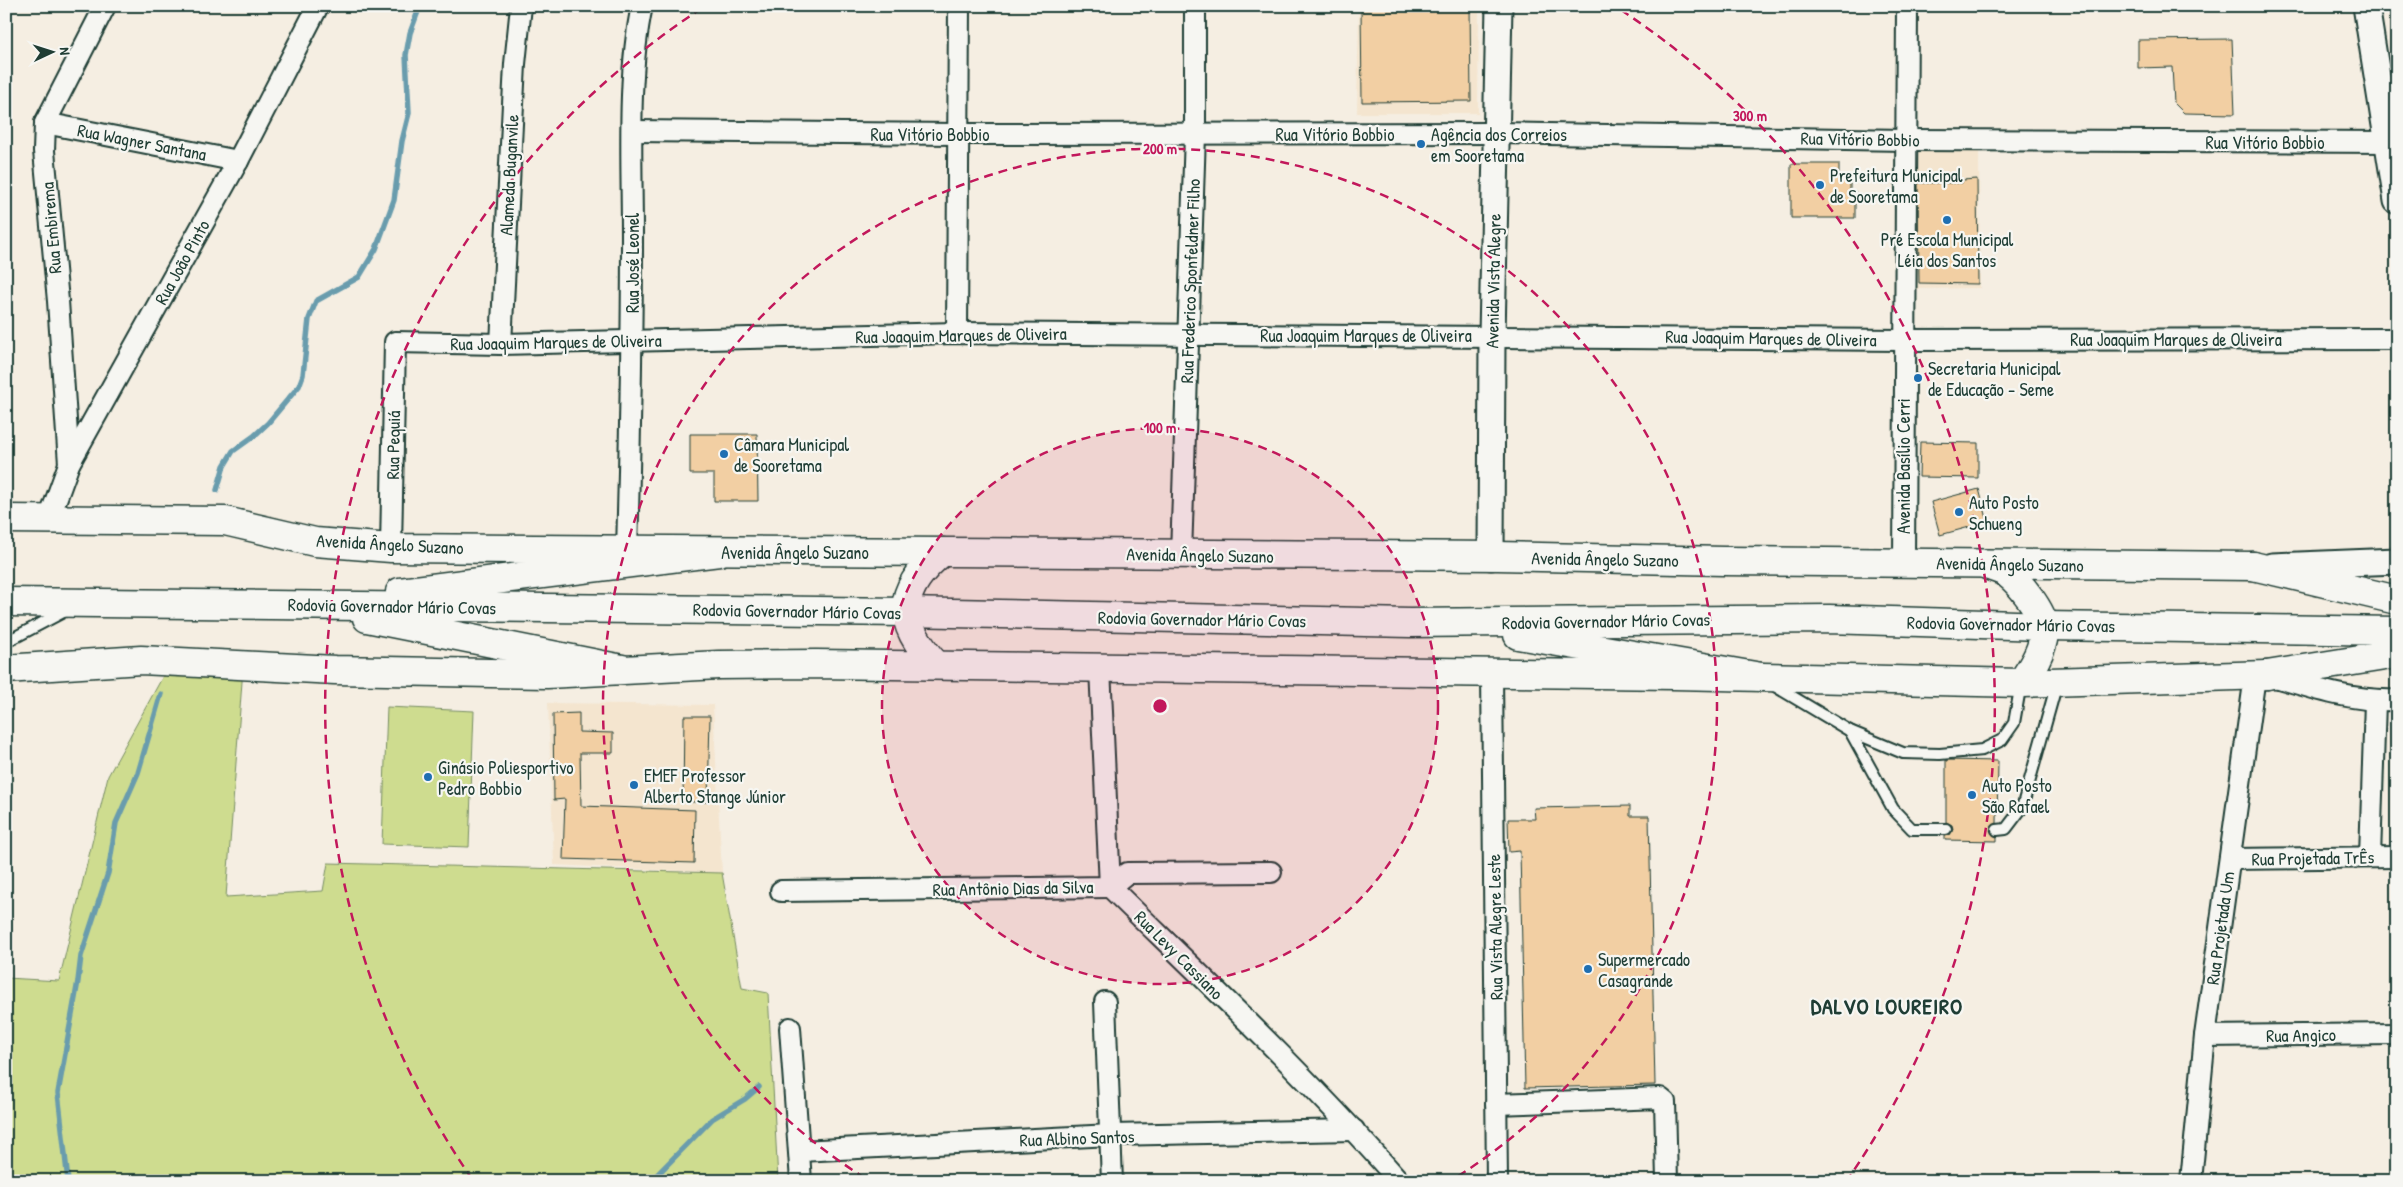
<svg xmlns="http://www.w3.org/2000/svg" width="2403" height="1187" viewBox="0 0 2403 1187" font-family="'Patrick Hand',sans-serif">
	<style>
		.built { fill: #f4e5cf }
		.green { fill: #cedc8f; stroke: #768c62 }
		.lines { fill: none; stroke-linecap: round; stroke-linejoin: round }
		.stream { stroke: #699cad; stroke-width: 5.5 }
		.building { fill: #f2cfa3; stroke: #1f3d34 }
		.service-casing { stroke: #1f3d34; stroke-width: 14 }
		.minor-casing { stroke: #1f3d34; stroke-width: 24 }
		.tertiary-casing { stroke: #1f3d34; stroke-width: 29 }
		.secondary-casing { stroke: #1f3d34; stroke-width: 31 }
		.trunk-casing { stroke: #1f3d34; stroke-width: 31 }
		.service { stroke: #f6f6f2; stroke-width: 10 }
		.minor { stroke: #f6f6f2; stroke-width: 20 }
		.tertiary { stroke: #f6f6f2; stroke-width: 25 }
		.secondary { stroke: #f6f6f2; stroke-width: 28 }
		.trunk { stroke: #f6f6f2; stroke-width: 28 }
		.ring { fill: none; stroke: #c2185b; stroke-width: 2.5; stroke-dasharray: 9 6 }
		.poi-dot { fill: #1f6fb2; stroke: #f6f6f2; stroke-width: 2 }
		.labels { text-anchor: middle; dominant-baseline: central; stroke-width: 4.5; stroke-linejoin: round; paint-order: stroke }
		.street-label { font-size: 18px; fill: #1f3d34; stroke: #f6f6f2 }
		.poi-label { font-size: 18px; fill: #1f3d34; stroke: #f6f6f2; text-anchor: start }
		.district-label { font-size: 22px; font-weight: bold; letter-spacing: 1px; fill: #1f3d34; stroke: #f6f6f2 }
		.centre { fill: #c2185b; stroke: #f6f6f2; stroke-width: 2.5 }
		.ring-label { font-size: 15px; text-anchor: middle; font-weight: bold; fill: #c2185b; stroke: #f6f6f2; stroke-width: 4.5; stroke-linejoin: round; paint-order: stroke }
	</style>
	<rect width="100%" height="100%" fill="#f5eee2"/>
	<filter id="ink" filterUnits="userSpaceOnUse"><feTurbulence type="fractalNoise" baseFrequency=".02" numOctaves="2"/><feDisplacementMap in="SourceGraphic" scale="10" xChannelSelector="R" yChannelSelector="G"/><feConvolveMatrix kernelMatrix="1 2 1 2 8 2 1 2 1" color-interpolation-filters="sRGB"/></filter>
	<g filter="url(#ink)">
		<g class="built">
			<polygon points="1359,6 1479,6 1478,113 1357,113"/>
			<polygon points="1915,152 1979,152 1980,288 1914,289"/>
			<polygon points="548,703 713,705 722,873 554,865"/>
		</g>
		<g class="green">
			<polygon points="244,655 226,897 323,891 328,863 722,873 742,988 768,993 778,1181 6,1181 6,978 59,981 108,776 173,658"/>
			<polygon points="387,707 474,711 469,847 382,844"/>
		</g>
		<g class="lines">
			<g class="stream">
				<polyline points="217,490 224,466 233,451 254,436 268,423 299,386 303,375 309,319 316,301 359,277 376,249 394,200 402,141 409,113 406,55 410,33 420,6"/>
				<polyline points="68,1181 58,1093 78,981 81,956 108,873 116,823 138,773 161,694"/>
				<polyline points="651,1181 712,1119 745,1099 759,1087"/>
			</g>
		</g>
		<g class="building">
			<polygon points="1361,6 1470,6 1471,101 1362,102"/>
			<polygon points="2232,39 2235,114 2184,113 2174,103 2172,67 2138,68 2138,40"/>
			<polygon points="1791,164 1839,164 1839,178 1850,178 1850,191 1855,191 1855,218 1791,218"/>
			<polygon points="1977,179 1978,284 1919,283 1918,183 1962,183 1962,180"/>
			<polygon points="690,434 757,434 758,501 714,501 714,474 690,474"/>
			<polygon points="1920,442 1978,443 1978,478 1919,477"/>
			<polygon points="1979,489 1988,522 1940,535 1931,502"/>
			<polygon points="579,713 579,732 613,733 613,753 580,753 581,806 695,810 694,863 563,859 565,799 554,800 553,714"/>
			<polygon points="684,716 710,716 708,802 683,802"/>
			<polygon points="1946,760 1998,761 1997,823 1993,825 1990,830 1992,834 1997,837 1997,841 1945,840 1945,836 1950,835 1953,829 1952,825 1946,822"/>
			<polygon points="1630,806 1630,816 1649,816 1655,1085 1525,1088 1520,851 1509,852 1508,819 1535,819 1534,808"/>
		</g>
		<g class="lines">
			<g class="service-casing">
				<g id="service">
					<polyline points="6,642 65,611"/>
					<polyline points="1773,685 1850,731 1903,753 1940,754 1982,750 2002,740 2014,723 2021,683"/>
					<polyline points="1850,731 1893,809 1912,829 1946,829"/>
					<polyline points="1997,830 2006,829 2022,808 2057,683"/>
				</g>
			</g>
			<g class="minor-casing">
				<g id="minor">
					<polyline points="45,123 238,161"/>
					<polyline points="632,131 958,134 1496,133 1905,140 2397,142"/>
					<polyline points="957,333 959,6"/>
					<polyline points="501,344 515,64 521,6"/>
					<polyline points="69,464 58,301 44,151 45,123 105,6"/>
					<polyline points="49,519 69,464 238,161 318,6"/>
					<polyline points="391,548 395,342 501,344 957,333 1903,340 2397,339"/>
					<path d="M627,550C630,444 632,338 632,233C632,162 627,75 642,6"/>
					<polyline points="1181,555 1195,134 1195,6"/>
					<polyline points="1904,563 1907,6"/>
					<path d="M1100,668L1110,887C1208,983 1308,1077 1399,1181"/>
					<polyline points="1492,673 1497,1181"/>
					<path d="M2272,676C2313,688 2353,702 2397,700"/>
					<polyline points="2370,857 2375,701"/>
					<polyline points="2230,859 2396,857"/>
					<polyline points="781,891 1110,887 1127,873 1271,872"/>
					<polyline points="1105,1002 1112,1181"/>
					<polyline points="790,1028 801,1181"/>
					<polyline points="2205,1036 2397,1034"/>
					<polyline points="1496,1104 1660,1098 1665,1102 1667,1181"/>
					<polyline points="800,1151 1111,1135 1354,1130"/>
					<polyline points="2191,1181 2205,1036 2255,676"/>
				</g>
			</g>
			<g class="tertiary-casing">
				<g id="tertiary">
					<polyline points="2366,6 2397,201"/>
					<polyline points="1491,557 1492,336 1499,6"/>
					<polyline points="2272,566 2397,561"/>
				</g>
			</g>
			<g class="secondary-casing">
				<g id="secondary">
					<polyline points="6,519 225,521 315,542 391,548 1498,556 1724,561 2253,566"/>
					<path d="M1987,565C1994,568 2003,570 2008,574C2020,583 2042,611 2044,626C2046,646 2032,668 2021,683"/>
					<path d="M936,665C896,621 895,591 942,552"/>
					<polyline points="6,669 141,660 335,670 547,674 719,665 816,664 1674,675 2021,683 2267,675"/>
				</g>
			</g>
			<g class="trunk-casing">
				<g id="trunk">
					<polyline points="2253,566 2397,600"/>
					<polyline points="400,592 719,552"/>
					<polyline points="6,602 905,612 1410,623 1829,619 2044,626 2397,631"/>
					<polyline points="367,618 622,669"/>
					<polyline points="1518,635 1761,677"/>
					<polyline points="2267,675 2397,654"/>
				</g>
			</g>
			<use href="#service" class="service"/>
			<use href="#minor" class="minor"/>
			<use href="#tertiary" class="tertiary"/>
			<use href="#secondary" class="secondary"/>
			<use href="#trunk" class="trunk"/>
		</g>
	</g>
	<circle cx="1160" cy="706" r="278" fill="#c2185b" fill-opacity=".12"/>
	<g class="ring">
		<circle cx="1160" cy="706" r="278"/>
		<path d="M865 1178A557 557 0 1 1 1455 1178"/>
		<path d="M472 1179A835 835 0 0 1 699 10M1621 10A835 835 0 0 1 1848 1179"/>
	</g>
	<g class="poi-dot">
		<circle cx="1421" cy="144" r="5"/>
		<circle cx="1820" cy="185" r="5"/>
		<circle cx="1947" cy="220" r="5"/>
		<circle cx="1918" cy="378" r="5"/>
		<circle cx="724" cy="454" r="5"/>
		<circle cx="1959" cy="512" r="5"/>
		<circle cx="428" cy="777" r="5"/>
		<circle cx="634" cy="785" r="5"/>
		<circle cx="1972" cy="795" r="5"/>
		<circle cx="1588" cy="969" r="5"/>
	</g>
	<g class="labels">
		<g class="street-label">
			<text x="930" y="134">Rua Vitório Bobbio</text>
			<text x="1335" y="134">Rua Vitório Bobbio</text>
			<text transform="translate(1860 139) rotate(1)">Rua Vitório Bobbio</text>
			<text transform="translate(142 142) rotate(11)">Rua Wagner Santana</text>
			<text x="2265" y="142">Rua Vitório Bobbio</text>
			<text transform="translate(509 175) rotate(-87)">Alameda Buganvile</text>
			<text transform="translate(51 228) rotate(-95)">Rua Embirema</text>
			<text transform="translate(182 262) rotate(-61)">Rua João Pinto</text>
			<text transform="translate(632 263) rotate(-90)">Rua José Leonel</text>
			<text transform="translate(1190 281) rotate(-88)">Rua Frederico Sponfeldner Filho</text>
			<text transform="translate(1493 281) rotate(-89)">Avenida Vista Alegre</text>
			<text transform="translate(961 335) rotate(-1)">Rua Joaquim Marques de Oliveira</text>
			<text x="1366" y="335">Rua Joaquim Marques de Oliveira</text>
			<text transform="translate(1771 338) rotate(1)">Rua Joaquim Marques de Oliveira</text>
			<text x="2176" y="339">Rua Joaquim Marques de Oliveira</text>
			<text transform="translate(556 342) rotate(-1)">Rua Joaquim Marques de Oliveira</text>
			<text transform="translate(393 445) rotate(-89)">Rua Pequiá</text>
			<text transform="translate(1903 466) rotate(-90)">Avenida Basílio Cerri</text>
			<text transform="translate(390 544) rotate(3)">Avenida Ângelo Suzano</text>
			<text x="795" y="552">Avenida Ângelo Suzano</text>
			<text transform="translate(1200 555) rotate(1)">Avenida Ângelo Suzano</text>
			<text transform="translate(1605 559) rotate(1)">Avenida Ângelo Suzano</text>
			<text transform="translate(2010 564) rotate(1)">Avenida Ângelo Suzano</text>
			<text transform="translate(392 606) rotate(1)">Rodovia Governador Mário Covas</text>
			<text transform="translate(797 611) rotate(1)">Rodovia Governador Mário Covas</text>
			<text transform="translate(1202 619) rotate(1)">Rodovia Governador Mário Covas</text>
			<text transform="translate(1606 621) rotate(-1)">Rodovia Governador Mário Covas</text>
			<text transform="translate(2011 624) rotate(1)">Rodovia Governador Mário Covas</text>
			<text transform="translate(2313 858) rotate(-1)">Rua Projetada TrÊs</text>
			<text transform="translate(1013 888) rotate(-1)">Rua Antônio Dias da Silva</text>
			<text transform="translate(1495 927) rotate(-91)">Rua Vista Alegre Leste</text>
			<text transform="translate(2220 928) rotate(-82)">Rua Projetada Um</text>
			<text transform="translate(1179 955) rotate(45)">Rua Levy Cassiano</text>
			<text transform="translate(2301 1035) rotate(-1)">Rua Angico</text>
			<text transform="translate(1077 1138) rotate(-2)">Rua Albino Santos</text>
		</g>
		<g class="poi-label">
			<text x="1431" y="134">Agência dos Correios<tspan x="1431" dy="21">em Sooretama</tspan></text>
			<text x="1830" y="175">Prefeitura Municipal<tspan x="1830" dy="21">de Sooretama</tspan></text>
			<text x="1947" y="239" text-anchor="middle">Pré Escola Municipal<tspan x="1947" dy="21">Léia dos Santos</tspan></text>
			<text x="1928" y="368">Secretaria Municipal<tspan x="1928" dy="21">de Educação - Seme</tspan></text>
			<text x="734" y="444">Câmara Municipal<tspan x="734" dy="21">de Sooretama</tspan></text>
			<text x="1969" y="502">Auto Posto<tspan x="1969" dy="21">Schueng</tspan></text>
			<text x="438" y="767">Ginásio Poliesportivo<tspan x="438" dy="21">Pedro Bobbio</tspan></text>
			<text x="644" y="775">EMEF Professor<tspan x="644" dy="21">Alberto Stange Júnior</tspan></text>
			<text x="1982" y="785">Auto Posto<tspan x="1982" dy="21">São Rafael</tspan></text>
			<text x="1598" y="959">Supermercado<tspan x="1598" dy="21">Casagrande</tspan></text>
		</g>
		<g class="district-label">
			<text x="1887" y="1006">DALVO LOUREIRO</text>
		</g>
	</g>
	<circle cx="1160" cy="706" r="8" class="centre"/>
	<g class="ring-label">
		<text x="1750" y="121">300 m</text>
		<text x="1160" y="154">200 m</text>
		<text x="1160" y="433">100 m</text>
	</g>
	<rect width="2403" height="1187" fill="none" stroke="#f6f6f2" stroke-width="25"/>
	<rect x="12" y="12" width="2378" height="1162" fill="none" stroke="#1f3d34" stroke-width="2" filter="url(#ink)"/>
	<g transform="translate(52 52) rotate(86)" stroke="#f6f6f2" stroke-width="4" paint-order="stroke">
	<path d="M0-4L9 19L0 12L-9 19Z" fill="#1f3d34"/>
	<text y="-8" font-size="14" font-weight="bold" text-anchor="middle" fill="#1f3d34">N</text>
	</g>
</svg>
